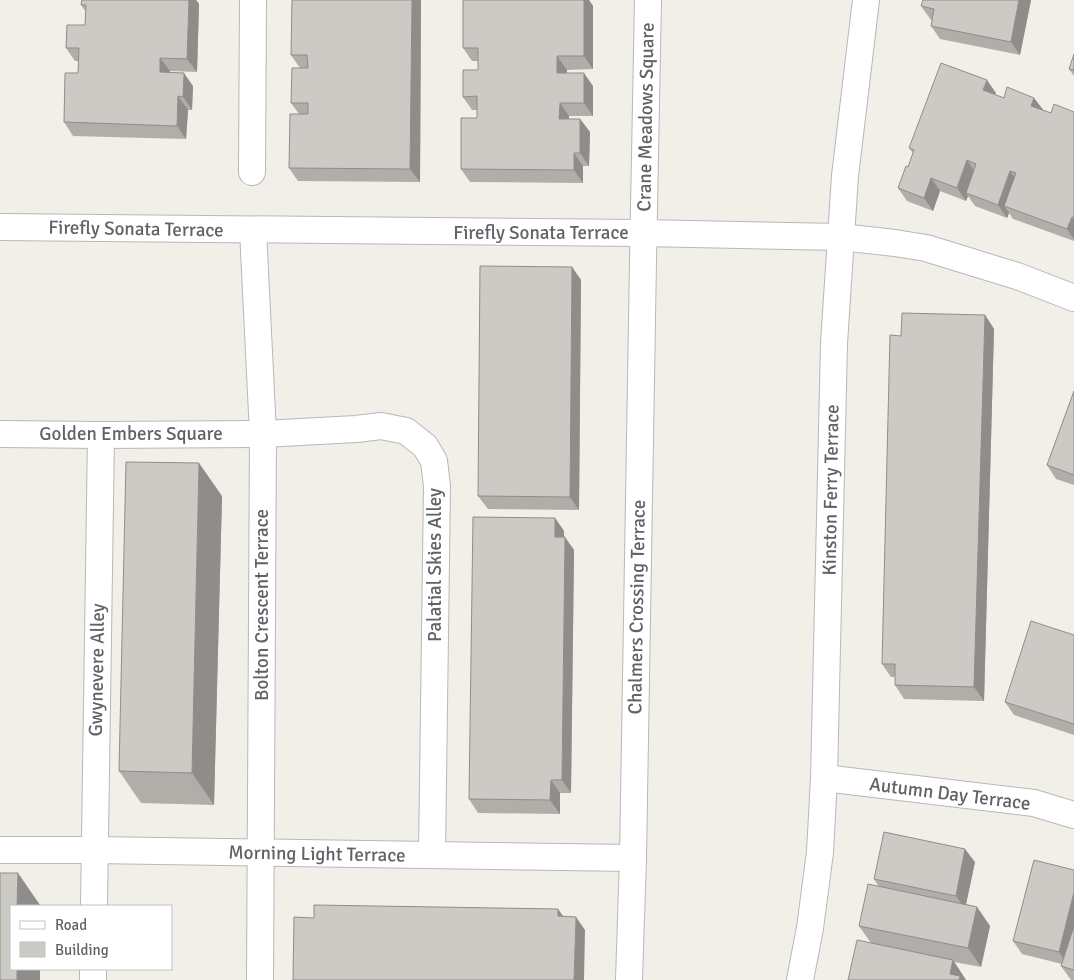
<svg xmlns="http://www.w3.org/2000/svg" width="1074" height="980" viewBox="0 0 1074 980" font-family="Signika,sans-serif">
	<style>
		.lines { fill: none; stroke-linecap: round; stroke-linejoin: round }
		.street-casing { stroke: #b5b8bc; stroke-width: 28 }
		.street { stroke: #fff; stroke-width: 26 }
		.wall { fill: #afaea9 }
		.shaded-wall { fill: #8f8d8a }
		.building { fill: #cccac5; stroke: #8f8d8a }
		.labels { text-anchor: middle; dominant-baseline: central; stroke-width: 4; stroke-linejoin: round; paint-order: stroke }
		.street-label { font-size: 19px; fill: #5f6368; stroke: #fff }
	</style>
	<rect width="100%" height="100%" fill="#f1efe8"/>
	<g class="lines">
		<g class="street-casing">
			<g id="street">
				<polyline points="252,172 253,0"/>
				<polyline points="0,227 643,233 841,237 895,243 926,248 1017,276 1074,298"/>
				<polyline points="253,230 263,434 260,980"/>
				<polyline points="0,434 101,435 263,434 356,429 381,426 406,431 425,446 434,461 437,486 432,855"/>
				<polyline points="824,778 1034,803 1074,815"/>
				<polyline points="0,850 94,850 633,858"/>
				<polyline points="94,906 101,435"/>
				<polyline points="93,980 93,969"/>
				<polyline points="629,980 633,858 643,260 648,0"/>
				<polyline points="800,980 810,928 820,852 824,778 834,343 845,176 866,0"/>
			</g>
		</g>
		<use href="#street" class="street"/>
	</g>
	<g class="wall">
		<polygon points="82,0 196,0 199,4 197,72 170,71 170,73 193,86 192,110 188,110 186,139 73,136 64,122 78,73 78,61 75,61 66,48 85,25 86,12 81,5"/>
		<polygon points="421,0 420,182 298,181 289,168 299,114 291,103 300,68 291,55"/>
		<polygon points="463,0 589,0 593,6 593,69 567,70 567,73 593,86 593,116 569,116 569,119 580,119 590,132 589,166 583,166 583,183 470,182 461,169 477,118 477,110 472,110 463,97 478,70 478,61 472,61 463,48"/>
		<polygon points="923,0 1031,0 1020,55 940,39 931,26 932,20 931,20 921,6"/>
		<polygon points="1074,54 1074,76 1069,69"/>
		<polygon points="996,93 995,95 1004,98 1034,98 1043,110 1051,113 1074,112 1074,241 1013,219 1009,213 1007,218 975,206 968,196 966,201 940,191 933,211 907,201 898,188 908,167 913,153 909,148"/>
		<polygon points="572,267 581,280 579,510 488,509 478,496"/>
		<polygon points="985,315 994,329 984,701 904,699 895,685 895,677 891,677 882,664 901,336"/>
		<polygon points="1074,391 1074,485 1056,479 1047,465"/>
		<polygon points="222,496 214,805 141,803 119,771"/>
		<polygon points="555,518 564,531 564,537 574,550 571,793 560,793 560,814 478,813 469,799"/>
		<polygon points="1074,635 1074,735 1014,715 1005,702"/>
		<polygon points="975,862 966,904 977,907 990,926 981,967 954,962 966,980 871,943 859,926 879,887 874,879"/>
		<polygon points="1074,870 1074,980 1071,980 1061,966 1062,964 1022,954 1013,941"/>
	</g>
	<g class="shaded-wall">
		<polygon points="189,0 196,0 199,4 197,72 187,59"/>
		<polygon points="412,0 421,0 420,182 410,169"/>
		<polygon points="584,0 589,0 593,6 593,69 584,56"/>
		<polygon points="1019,0 1031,0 1020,55 1011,42"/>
		<polygon points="557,56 567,70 566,86 557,73"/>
		<polygon points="160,58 170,71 169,86 160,72"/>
		<polygon points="184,73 193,86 192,110 183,97"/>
		<polygon points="584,73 593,86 593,116 584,103"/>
		<polygon points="987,80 996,93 992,103 983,90"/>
		<polygon points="178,96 188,110 186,139 177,126"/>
		<polygon points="1034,98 1044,111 1031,106"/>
		<polygon points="560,103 569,116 569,132 559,119"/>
		<polygon points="580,119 590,132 589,166 580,153"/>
		<polygon points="574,153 583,166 583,183 574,170"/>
		<polygon points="967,160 976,174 966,193 968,196 966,201 957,188"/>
		<polygon points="1010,171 1020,185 1004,206 1009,213 1007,218 998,205"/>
		<polygon points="931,178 940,191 933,211 924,198"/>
		<polygon points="1072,217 1074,220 1074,239 1067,229"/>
		<polygon points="572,267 581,280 579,510 570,497"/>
		<polygon points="985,315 994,329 984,701 974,687"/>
		<polygon points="199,463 222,496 214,805 192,773"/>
		<polygon points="555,518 564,531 564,550 555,537"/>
		<polygon points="565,537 574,550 571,793 562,780"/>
		<polygon points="551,780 560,793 560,814 550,800"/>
		<polygon points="965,849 975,862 965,909 956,896"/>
		<polygon points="18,873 40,905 40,906 17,906"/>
		<polygon points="1074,892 1074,942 1068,965 1059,952"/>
		<polygon points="977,907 990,926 981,967 968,948"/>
		<polygon points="558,909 568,923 558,916"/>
		<polygon points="576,917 585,930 584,980 574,980"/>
		<polygon points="953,960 966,980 955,980 950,974"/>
		<rect x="17" y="969" width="23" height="11"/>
	</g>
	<g class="building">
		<polygon points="82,0 189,0 187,59 160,58 160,72 184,73 183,97 178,96 177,126 64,122 65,73 78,73 79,48 66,48 67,25 85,25 86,5 81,5"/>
		<polygon points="292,0 412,0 410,169 289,168 290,114 308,114 308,103 291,103 292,68 308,68 307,55 291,55"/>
		<polygon points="463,0 584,0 584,56 557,56 557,73 584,73 584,103 560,103 559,119 580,119 580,153 574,153 574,170 461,169 461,118 477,118 477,96 463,97 463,70 478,70 478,48 463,48"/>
		<polygon points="923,0 1019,0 1011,42 931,26 934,9 921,6"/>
		<polygon points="1074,54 1074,70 1069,69"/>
		<polygon points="941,63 987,80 983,90 1004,98 1007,87 1034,98 1031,106 1051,113 1054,104 1074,112 1074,218 1072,217 1067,229 1004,206 1016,173 1010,171 998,205 966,193 976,164 967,160 957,188 931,178 924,198 898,188 906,166 908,167 914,150 909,148"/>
		<polygon points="480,266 572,267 570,497 478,496"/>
		<polygon points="902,313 985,315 974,687 895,685 895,664 882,664 890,335 901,336"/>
		<polygon points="1074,391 1074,475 1047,465"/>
		<polygon points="126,462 199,463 192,773 119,771"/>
		<polygon points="473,517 555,518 555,537 565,537 562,780 551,780 550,800 469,799"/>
		<polygon points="1031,621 1074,635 1074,724 1005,702"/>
		<polygon points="884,832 965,849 956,896 874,879"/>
		<polygon points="1034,860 1074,870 1074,892 1059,952 1013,941"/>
		<polygon points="0,873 18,873 17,906 11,906 11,969 17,969 17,980 0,980"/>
		<polygon points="868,884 977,907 968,948 859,926"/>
		<polygon points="314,905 558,909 558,916 576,917 574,980 293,980 294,917 314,918"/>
		<polygon points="1074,926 1074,970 1061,966"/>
		<polygon points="857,940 953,960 950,974 960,976 959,980 848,980"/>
	</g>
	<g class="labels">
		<g class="street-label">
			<text transform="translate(646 117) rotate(-89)">Crane Meadows Square</text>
			<text transform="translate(136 229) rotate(1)">Firefly Sonata Terrace</text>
			<text x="541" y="233">Firefly Sonata Terrace</text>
			<text x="131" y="434">Golden Embers Square</text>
			<text transform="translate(831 490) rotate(-89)">Kinston Ferry Terrace</text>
			<text transform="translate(435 565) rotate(-90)">Palatial Skies Alley</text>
			<text transform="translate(262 605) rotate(-90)">Bolton Crescent Terrace</text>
			<text transform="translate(637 607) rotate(-89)">Chalmers Crossing Terrace</text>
			<text transform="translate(97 670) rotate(-89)">Gwynevere Alley</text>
			<text transform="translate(950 794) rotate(7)">Autumn Day Terrace</text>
			<text transform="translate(317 854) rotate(1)">Morning Light Terrace</text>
		</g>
	</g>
	<rect x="10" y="905" width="162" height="65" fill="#ffffff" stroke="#bfc1c3"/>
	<rect x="20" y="921" width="25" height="8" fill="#ffffff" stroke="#bfc1c3"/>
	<text x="55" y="930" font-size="15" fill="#5f6368">Road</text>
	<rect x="20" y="942" width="25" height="15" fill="#cccac5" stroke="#bfc1c3"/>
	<text x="55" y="955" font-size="15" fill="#5f6368">Building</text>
</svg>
